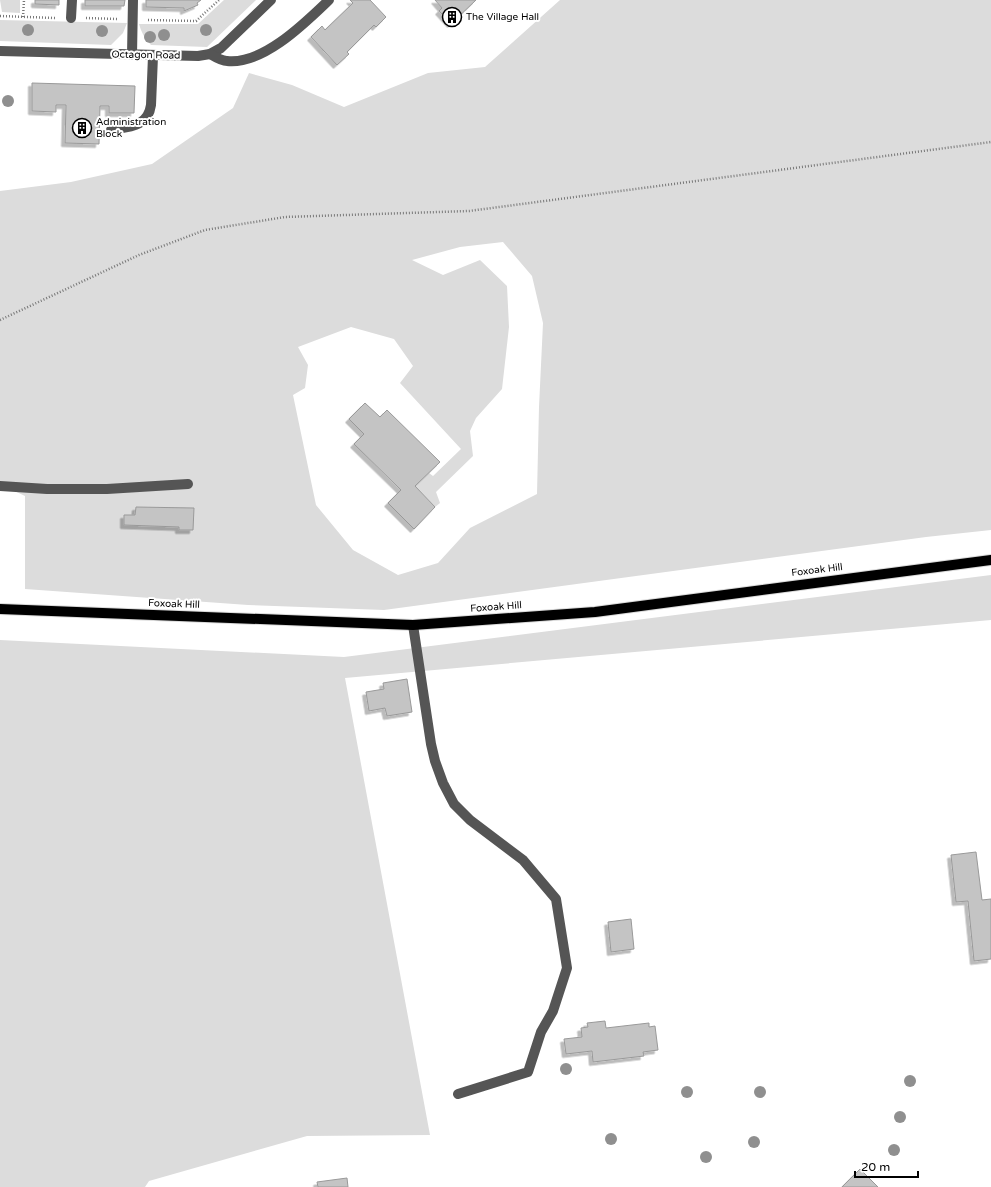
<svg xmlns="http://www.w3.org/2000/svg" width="991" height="1187" viewBox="0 0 991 1187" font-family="'Varela Round',sans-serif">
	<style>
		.green { fill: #dcdcdc; fill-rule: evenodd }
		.building { fill: #c4c4c4; stroke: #999; filter: url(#shadow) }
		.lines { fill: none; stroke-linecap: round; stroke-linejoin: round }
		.major-casing { stroke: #dbdbdb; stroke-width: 12 }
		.path { stroke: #777; stroke-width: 2.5; stroke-dasharray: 1 2; stroke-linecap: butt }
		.minor { stroke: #555; stroke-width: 10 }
		.major { stroke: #000; stroke-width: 10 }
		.tree { fill: #8f8f8f }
		.labels { text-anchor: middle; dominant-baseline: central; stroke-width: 4; stroke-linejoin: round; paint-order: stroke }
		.poi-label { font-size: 10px; fill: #000; stroke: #fff; text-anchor: start }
		.street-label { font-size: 10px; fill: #000; stroke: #fff }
	</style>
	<defs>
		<filter id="shadow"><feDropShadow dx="-3.5" dy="3.5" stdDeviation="0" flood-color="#0004"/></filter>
	</defs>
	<rect width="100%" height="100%" fill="#fff"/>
	<g class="green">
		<polygon points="0,0 20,0 20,13 2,12"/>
		<path d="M224,0H256L207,47L151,45C145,39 141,32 139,24H198Z"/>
		<path d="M560,0H991V530L926,537L384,610L248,605L25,589V496L0,484V191L71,182L152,164L233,108L249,73L292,85L344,107L428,73L485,67ZM503,242L532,276L543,323L539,407L537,494L470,528L438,563L398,575L353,550L316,505L293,395L305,388L308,365L298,347L351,327L394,339L413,366L400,383L461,449L433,476L429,473L415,486L435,507L440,503L436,492L473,456L470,431L476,418L502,389L509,327L507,286L480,260L443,275L412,260L460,247Z"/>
		<polygon points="0,20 127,23 123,33 111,45 0,41"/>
		<polygon points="991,575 991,620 345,678 430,1135 307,1136 149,1181 145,1187 0,1187 0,640 344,657"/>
	</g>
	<g class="building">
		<polygon points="35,0 59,0 59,5 35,4"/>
		<polygon points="85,0 125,0 124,6 85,6"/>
		<polygon points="146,0 201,0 197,3 198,5 184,11 184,8 146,7"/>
		<polygon points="350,0 370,0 386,17 376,27 374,25 347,52 349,54 337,65 311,37 322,26 325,30 353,3"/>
		<polygon points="435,0 476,0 451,24 439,11 442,8"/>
		<polygon points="32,83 135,86 134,113 109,113 109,106 100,106 99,144 65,143 66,105 56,105 56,112 32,111"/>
		<polygon points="365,403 380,417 387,410 440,462 415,486 435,507 414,529 388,503 401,490 354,444 364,434 349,419"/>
		<polygon points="136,507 194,508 193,530 179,530 179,527 124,525 124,515 135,515"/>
		<polygon points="407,679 412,712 387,716 385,708 369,711 366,692 384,689 383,683"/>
		<polygon points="976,852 982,900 991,899 991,959 974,961 968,901 956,902 951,855"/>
		<polygon points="631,919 634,949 611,952 608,922"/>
		<polygon points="605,1021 606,1028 649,1023 649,1027 655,1026 658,1050 643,1052 644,1056 593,1062 592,1051 566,1054 564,1039 582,1037 581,1028 588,1027 587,1023"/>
		<polygon points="860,1169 878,1187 842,1187"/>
		<polygon points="347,1178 348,1187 318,1187 317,1182"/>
	</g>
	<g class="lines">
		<g class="major-casing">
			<polyline id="major" points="0,609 413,625 595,612 991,560"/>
		</g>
		<g class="path">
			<polyline points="0,16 55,18"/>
			<polyline points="23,17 24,0"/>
			<polyline points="86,18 117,19"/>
			<polyline points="148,20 196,21 219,0"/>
			<polyline points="0,320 139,255 205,230 285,217 469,211 991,142"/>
		</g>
		<g class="minor">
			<polyline points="71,18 72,0"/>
			<polyline points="0,51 198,56 210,54 221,48 271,0"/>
			<path d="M210,54C215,57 221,61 227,61C263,65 305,23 329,0"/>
			<polyline points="132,55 133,0"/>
			<path d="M111,130C129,127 148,127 151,105L153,56"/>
			<polyline points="0,486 47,489 107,489 188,484"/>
			<polyline points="413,625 431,744 435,761 443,783 454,804 470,820 523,860 556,899 567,968 553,1011 541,1032 528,1072 458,1094"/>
		</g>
		<use href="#major" class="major"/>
	</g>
	<g class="tree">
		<circle cx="28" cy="30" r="6"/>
		<circle cx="206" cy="30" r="6"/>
		<circle cx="102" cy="31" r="6"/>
		<circle cx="164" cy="35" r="6"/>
		<circle cx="150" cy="37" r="6"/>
		<circle cx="8" cy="101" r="6"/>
		<circle cx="566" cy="1069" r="6"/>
		<circle cx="910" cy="1081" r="6"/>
		<circle cx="687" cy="1092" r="6"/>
		<circle cx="760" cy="1092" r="6"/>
		<circle cx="900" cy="1117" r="6"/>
		<circle cx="611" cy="1139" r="6"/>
		<circle cx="754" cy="1142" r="6"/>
		<circle cx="894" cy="1150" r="6"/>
		<circle cx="706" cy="1157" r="6"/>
	</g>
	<defs>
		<g id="building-ring" transform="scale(1)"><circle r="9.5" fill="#fff" stroke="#000" stroke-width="1.5"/><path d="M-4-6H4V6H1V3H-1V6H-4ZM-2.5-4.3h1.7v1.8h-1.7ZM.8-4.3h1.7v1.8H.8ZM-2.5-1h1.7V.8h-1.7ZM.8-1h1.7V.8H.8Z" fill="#000"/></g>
	</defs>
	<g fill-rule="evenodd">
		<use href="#building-ring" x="452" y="17"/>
		<use href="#building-ring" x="82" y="128"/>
	</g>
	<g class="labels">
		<g class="poi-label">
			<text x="466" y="17">The Village Hall</text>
			<text x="96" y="122">Administration<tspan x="96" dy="12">Block</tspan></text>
		</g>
		<g class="street-label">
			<text transform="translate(146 55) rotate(1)">Octagon Road</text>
			<text transform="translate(817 570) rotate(-7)">Foxoak Hill</text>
			<text transform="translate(174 604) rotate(2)">Foxoak Hill</text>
			<text transform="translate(496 607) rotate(-4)">Foxoak Hill</text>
		</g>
	</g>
	<path d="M855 1171v6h63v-6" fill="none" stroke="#000000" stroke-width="2"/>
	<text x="861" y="1171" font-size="12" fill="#000000" stroke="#ffffff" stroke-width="3" paint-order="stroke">20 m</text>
</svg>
